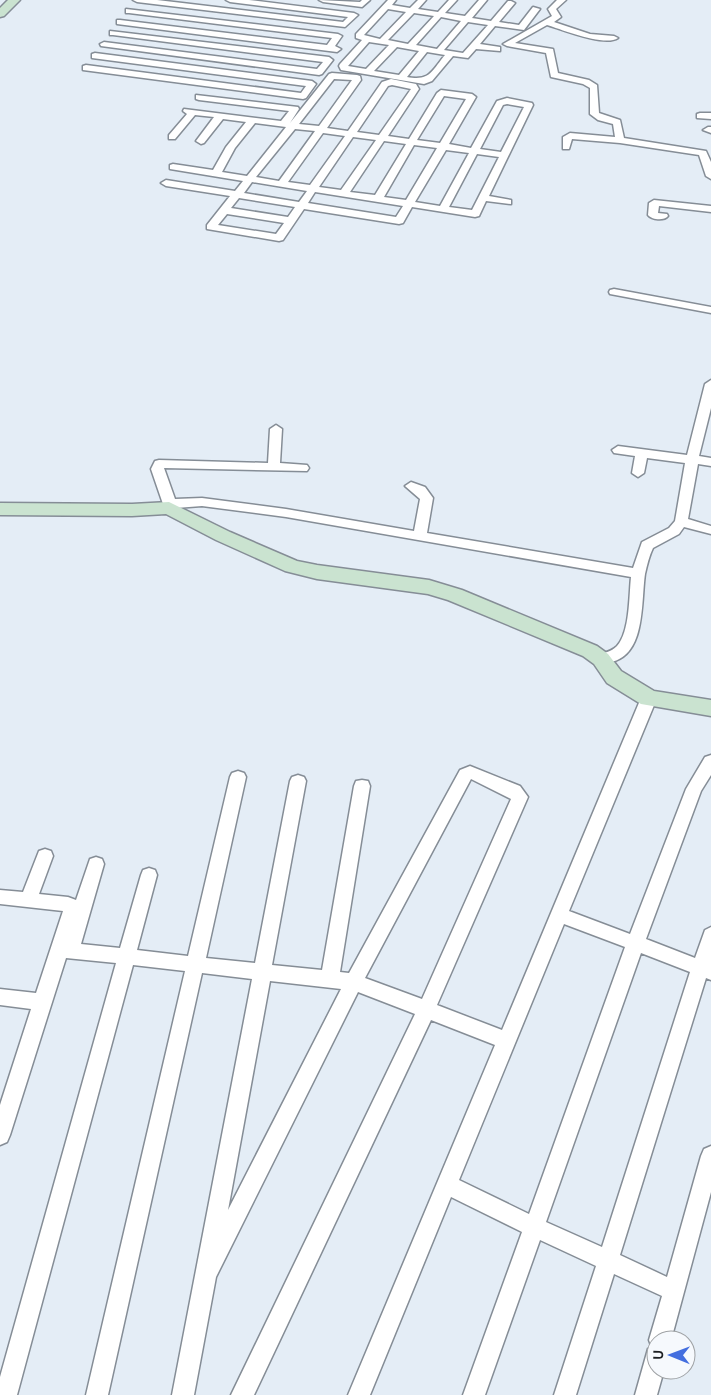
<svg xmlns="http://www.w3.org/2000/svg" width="711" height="1395" viewBox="0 0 711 1395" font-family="'DM Sans',sans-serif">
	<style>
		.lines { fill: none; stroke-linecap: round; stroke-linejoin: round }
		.street-casing { stroke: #858d96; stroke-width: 3 }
		.secondary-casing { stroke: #858d96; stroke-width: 3 }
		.street { fill: #fff; fill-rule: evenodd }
		.secondary { fill: #cae3d0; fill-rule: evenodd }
	</style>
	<rect width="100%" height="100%" fill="#e4edf6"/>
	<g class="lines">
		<g class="street-casing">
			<g id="street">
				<polygon points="133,0 157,0 343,22 348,17 230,2 226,0 249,0 354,13 358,15 345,27 137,2"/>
				<polygon points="319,0 360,2 362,0 370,0 362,7 323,2"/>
				<path d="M388,0H396L392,5L410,8L418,0H426L418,9L438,12L449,0H457L445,13L465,16L479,0H487L472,18L491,21L508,1H511L515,3L499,22L519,25L533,7L540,9L524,30L495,26L480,44L500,47V51L476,49L468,58L453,56L432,81L424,84L341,70L339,66L340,64L362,40L356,38V34ZM388,9L406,12L380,39L364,35ZM414,13L434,16L408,44L388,40ZM441,17L461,21L437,49L416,45ZM468,22L488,25L463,53L444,50ZM369,42L389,45L366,69L348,66ZM397,47L419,51L399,75L374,71ZM427,52L445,55C431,72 430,81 407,77Z"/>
				<path d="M557,0H566L556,9L561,17L554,22L590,34L614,36L618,38C605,47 563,30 547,25L515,43L553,49L558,73L589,80L597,85L599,113L620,120L624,138L706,151L711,162V179L706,176L699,155L620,143L572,139L569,149H563V137L570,133L615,137L613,124L598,120L590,114V88L583,84L551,77L546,53L507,46L503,44L552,16L548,9Z"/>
				<polygon points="126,9 338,34 342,36 335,46 341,49 337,52 117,24 117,20 120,20 327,45 332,38 129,13 126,13"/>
				<polygon points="110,31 329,57 333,60 322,74 319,75 101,46 100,44 104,42 317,69 323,62 113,35 110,35"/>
				<polygon points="95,53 312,81 316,84 306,98 303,99 83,70 83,66 86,65 301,93 306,86 92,58 92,54"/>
				<path d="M332,73L357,75L360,76L361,80L327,128L348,131L382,82L391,79L416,84L419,89L388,136L409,139L437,93L441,90L472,94L476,97L449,144L471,148L497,101L507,98L532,103L533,105L489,196L511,200V204L486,201L479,216L475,217L412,207L403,223L399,224L304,209L283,240L279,241L207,229V225L230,196L166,186L161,183L166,180L235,191L243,181L170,169V165L173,164L213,170L226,147L246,122L223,119L204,143L201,144L196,141L214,117L195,115L175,139H169V135L187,114L183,111L184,109L281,121L289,111L199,100L196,99V95L298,107L299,109L290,123L329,74ZM334,79L352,80L319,126L299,124ZM392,85L411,89L379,135L357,132L388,86ZM444,96L466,99L440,143L417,140ZM507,104L524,107L501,152L480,149L503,105ZM255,123L286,127L247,176L222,172L235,148ZM295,129L315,131L279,181L256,177ZM323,133L345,136L310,185L288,182ZM353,137L376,140L341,190L319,187ZM384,141L406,144L375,195L350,192ZM414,145L437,148L406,200L384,197ZM446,150L469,153L440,206L415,202ZM477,154L499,157L472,210L449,207ZM252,182L307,191L299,202L244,193ZM315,192L403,206L396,217L308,203ZM239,198L295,207L288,217L231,208ZM227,214L284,223L276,234L218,225Z"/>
				<polygon points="700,113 711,113 711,119 697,118 697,114"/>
				<polygon points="708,127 711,127 711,133 703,130"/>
				<path d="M654,200L711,206V212L659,206L658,213L667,214L668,216C664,221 652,220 648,215L649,203Z"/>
				<polygon points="614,289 711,307 711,313 610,294 609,292 610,290"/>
				<path d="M711,380V408L699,456L711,458V466L698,464L688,519L711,526V534L684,527L679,534L653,548C649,556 647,565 645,574C641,601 646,655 611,662C605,664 601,664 596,663L594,659L596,655C604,653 611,652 617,646C630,632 629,596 631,577L286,517L202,506L176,508L174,511L169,512L162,508L163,504L151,469L155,461L159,460L268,463L270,429L276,425L282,429L280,463L307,465L309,468L307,471L164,468L175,499L202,498L286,509L414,531L420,499L405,486L411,482L425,487L433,498L427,533L633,568L642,542L669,528L675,521L685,463L647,458L644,473L638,477L632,473L635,456L614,453L612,450L618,446L687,455L705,384Z"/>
				<path d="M649,692L654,694L657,698L569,911L630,934L686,789L705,757L711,755V775L701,791L646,939L695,958L705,930L711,927V980L706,978L620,1255L667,1277L701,1156L704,1149L711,1146V1192L671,1340H656V1370H664L657,1395H635L648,1349L652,1348L649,1340L662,1296L614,1274L576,1395H554L596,1266L540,1240L485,1395H463L522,1232L451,1197L370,1395H348L495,1045L431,1020L254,1395H231L415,1014L358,992L216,1277L194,1395H172L252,979L202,973L108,1395H86L185,971L133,965L17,1395H0V1377L116,963L66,958L10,1135L7,1142L0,1145V1105L31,1009L0,1005V989L36,993L63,911L0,904V890L23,892L39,851L45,849L51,851L53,856L39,894L68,897L76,900L90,859L96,857L102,859L104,864L81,944L120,948L141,875L143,870L149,868L155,870L157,875L137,950L188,956L230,777L232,773L238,771L244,773L246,777L206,958L255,963L290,781L292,777L298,775L304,777L306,781L272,965L322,970L354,786L356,781L362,780L368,781L370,786L340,972L349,973L460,770L470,766L520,786L528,797L437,1005L502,1030L641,698L644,694ZM471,779L511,799L422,999L365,978ZM564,924L625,947L529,1214L459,1180ZM641,953L690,972L602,1247L546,1222ZM270,981L341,989L228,1210Z"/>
			</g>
		</g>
		<g class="secondary-casing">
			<g id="secondary">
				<polygon points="8,0 20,0 4,16 0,17 0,8"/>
				<polygon points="169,502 230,532 297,561 317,565 429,580 462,590 597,646 608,654 621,671 654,691 711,700 711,716 641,704 607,683 594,664 583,656 448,600 428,594 317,579 285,571 216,540 166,514 132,516 0,515 0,503 132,504"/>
			</g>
		</g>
		<use href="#street" class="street"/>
		<use href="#secondary" class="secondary"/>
	</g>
	<g transform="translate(671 1355) rotate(271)"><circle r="24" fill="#f6f9fd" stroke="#9fa2a5"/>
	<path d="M0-4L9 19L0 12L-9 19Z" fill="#436edf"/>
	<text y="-8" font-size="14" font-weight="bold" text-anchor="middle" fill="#1c1f22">U</text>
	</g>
</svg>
